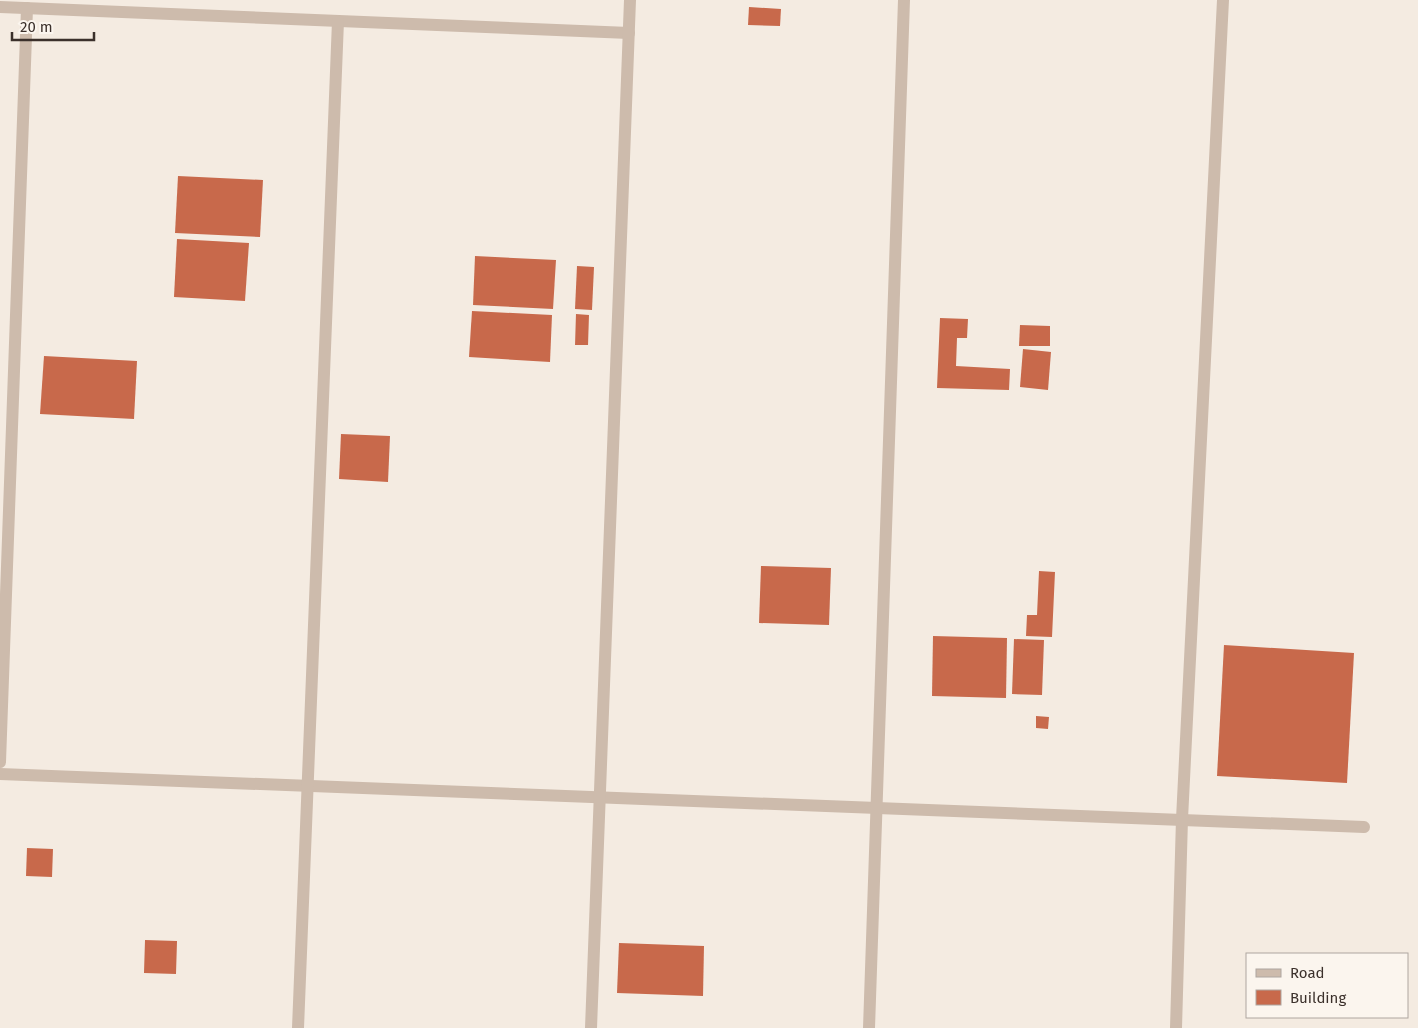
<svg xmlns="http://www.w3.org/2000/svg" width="1418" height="1028" viewBox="0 0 1418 1028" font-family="'Fira Sans',sans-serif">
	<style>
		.building { fill: #c8694b }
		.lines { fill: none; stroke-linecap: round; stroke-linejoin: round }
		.minor { stroke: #cdbbac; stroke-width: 12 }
	</style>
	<rect width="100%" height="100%" fill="#f4ebe1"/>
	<g class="building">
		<polygon points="749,7 781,9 780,26 748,25"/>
		<polygon points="178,176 263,180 260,237 175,233"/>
		<polygon points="177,239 249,243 245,301 174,297"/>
		<polygon points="475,256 556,260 553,309 473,305"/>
		<polygon points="577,266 594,267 592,310 575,309"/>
		<polygon points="472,311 552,315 550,362 469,357"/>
		<polygon points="576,314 589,315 588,345 575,345"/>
		<polygon points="940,318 968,319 967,338 957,338 956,366 1010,369 1009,390 937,388"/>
		<polygon points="1020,325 1050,326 1050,346 1019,346"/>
		<polygon points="1023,349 1051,352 1048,390 1020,387"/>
		<polygon points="44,356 137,361 134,419 40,414"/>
		<polygon points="341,434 390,436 388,482 339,479"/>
		<polygon points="761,566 831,568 829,625 759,623"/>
		<polygon points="1039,571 1055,572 1052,637 1026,636 1027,615 1037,615"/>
		<polygon points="933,636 1007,638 1006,698 932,696"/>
		<polygon points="1014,639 1044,640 1042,695 1012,694"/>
		<polygon points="1224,645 1354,653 1347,783 1217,776"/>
		<polygon points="1036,716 1049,717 1048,729 1036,728"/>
		<polygon points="27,848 53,849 52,877 26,876"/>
		<polygon points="145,940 177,941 176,974 144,973"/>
		<polygon points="619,943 704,946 703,996 617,993"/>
	</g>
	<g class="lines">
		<g class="minor">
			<polyline points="0,7 629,33"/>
			<polyline points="0,762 27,8"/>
			<polyline points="0,774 1364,827"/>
			<polyline points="298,1028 338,21"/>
			<polyline points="591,1028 630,0"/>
			<polyline points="869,1028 904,0"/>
			<polyline points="1176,1028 1182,819 1223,0"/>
		</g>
	</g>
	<rect x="1246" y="953" width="162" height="65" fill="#fbf5ee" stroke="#aea6a0"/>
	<rect x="1256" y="969" width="25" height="8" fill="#cdbbac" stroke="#aea6a0"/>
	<text x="1290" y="978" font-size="15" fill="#3b302b">Road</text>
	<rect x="1256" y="990" width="25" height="15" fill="#c8694b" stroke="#aea6a0"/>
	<text x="1290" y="1003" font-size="15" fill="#3b302b">Building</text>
	<path d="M12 32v8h82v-8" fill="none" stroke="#3b302b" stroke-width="2.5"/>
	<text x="20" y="32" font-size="15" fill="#3b302b" stroke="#fbf5ee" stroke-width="4" paint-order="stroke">20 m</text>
</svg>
